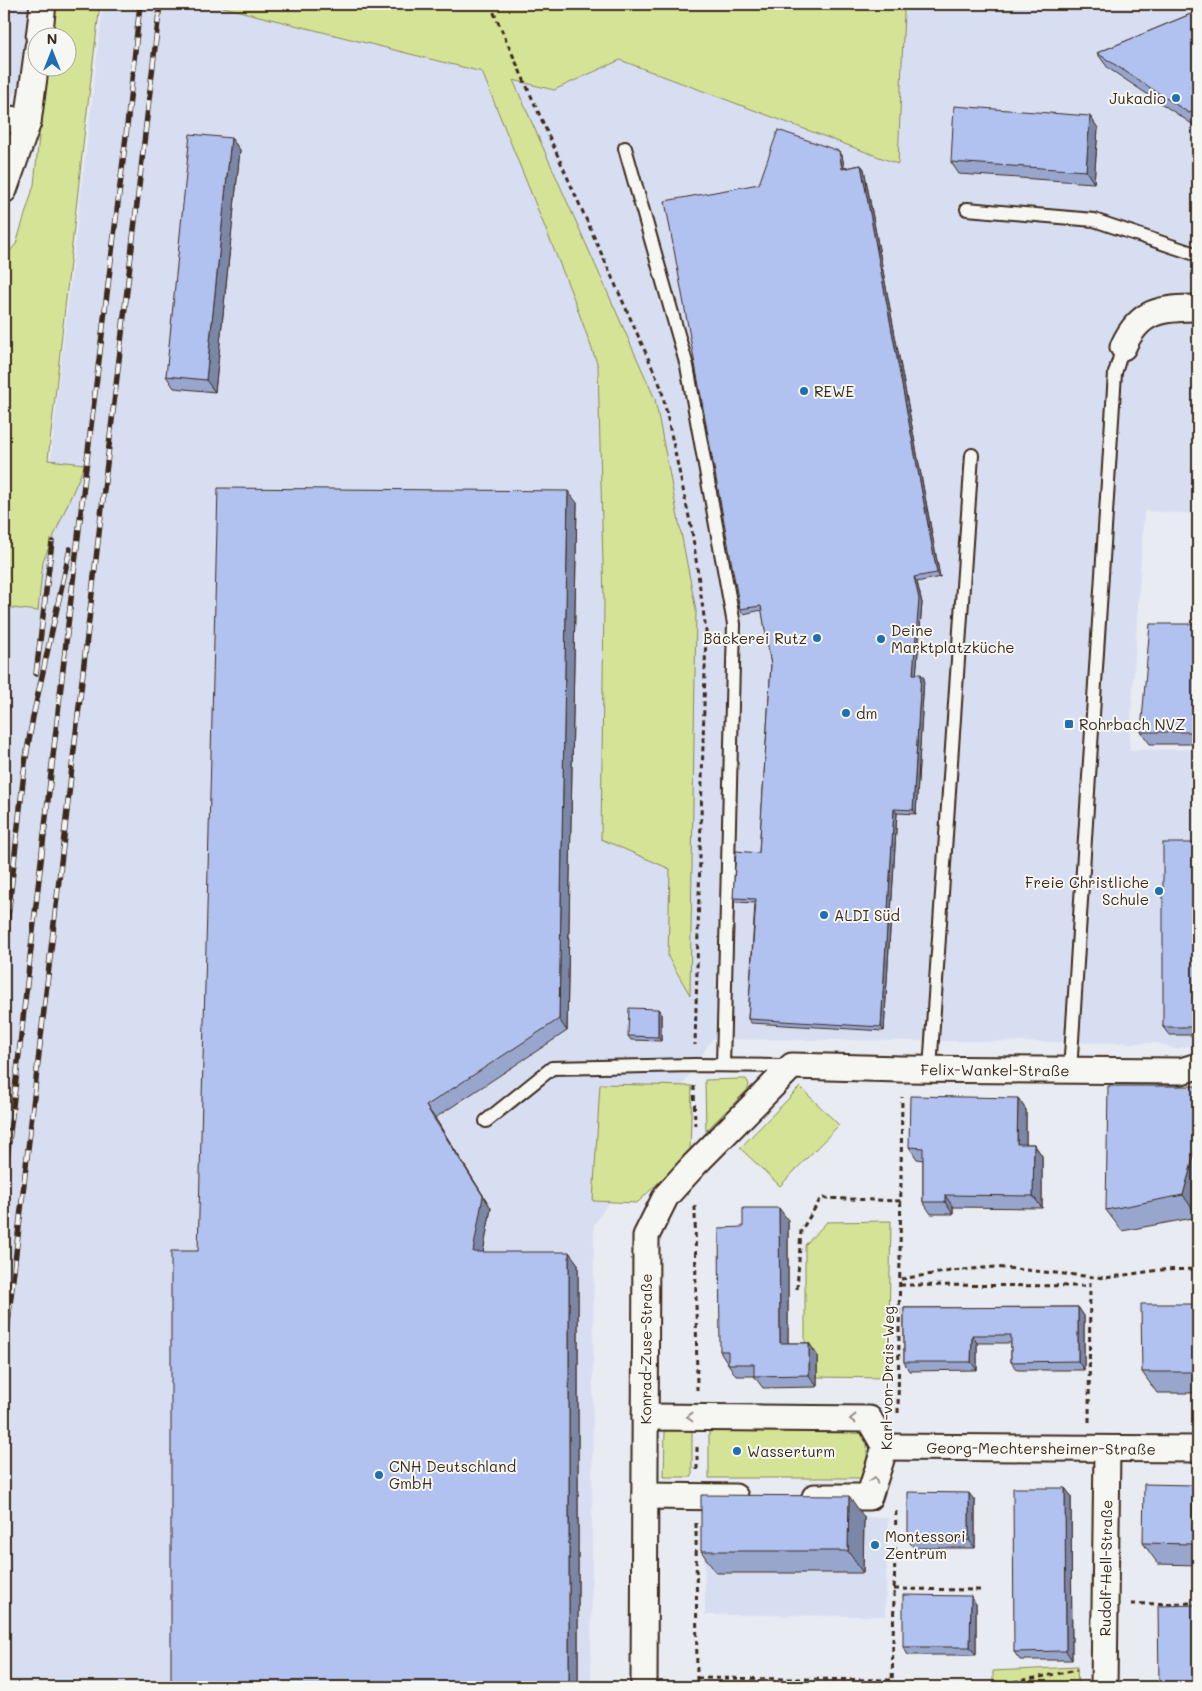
<svg xmlns="http://www.w3.org/2000/svg" width="1202" height="1691" viewBox="0 0 1202 1691" font-family="Mali,sans-serif">
	<style>
		.built { fill: #d8def1 }
		.green { fill: #d5e396; stroke: #88865a }
		.lines { fill: none; stroke-linecap: round; stroke-linejoin: round }
		.service-casing { stroke: #3b2a1e; stroke-width: 16 }
		.minor-casing { stroke: #3b2a1e; stroke-width: 29 }
		.path { stroke: #3b2a1e; stroke-width: 3; stroke-dasharray: 5 4; stroke-linecap: butt }
		.service { stroke: #f6f6f2; stroke-width: 12 }
		.minor { stroke: #f6f6f2; stroke-width: 25 }
		.rail-casing { stroke: #3b2a1e; stroke-width: 5.5 }
		.rail { stroke: #f6f6f2; stroke-width: 4; stroke-dasharray: 11; stroke-linecap: butt }
		.wall { fill: #98a6ce; stroke: #3b2a1e }
		.shaded-wall { fill: #7c87a8; stroke: #3b2a1e }
		.building { fill: #b1c1f0; stroke: #3b2a1e }
		.oneway { stroke: #989088 }
		.poi-dot { fill: #1f6fb2; stroke: #f6f6f2; stroke-width: 2 }
		.labels { text-anchor: middle; dominant-baseline: central; stroke-width: 4; stroke-linejoin: round; paint-order: stroke }
		.poi-label { font-size: 15px; fill: #3b2a1e; stroke: #f6f6f2; text-anchor: start }
		.street-label { font-size: 15px; fill: #3b2a1e; stroke: #f6f6f2 }
	</style>
	<rect width="100%" height="100%" fill="#e8ebf2"/>
	<filter id="ink" filterUnits="userSpaceOnUse"><feTurbulence type="fractalNoise" baseFrequency=".02" numOctaves="2"/><feDisplacementMap in="SourceGraphic" scale="10" xChannelSelector="R" yChannelSelector="G"/><feConvolveMatrix kernelMatrix="1 2 1 2 8 2 1 2 1" color-interpolation-filters="sRGB"/></filter>
	<g filter="url(#ink)">
		<g class="built">
			<polygon points="4,4 34,4 25,78 9,102 4,101"/>
			<polygon points="103,4 211,4 554,90 620,59 898,163 904,11 896,4 1198,4 1198,514 1144,511 1129,750 1198,749 1198,1043 1176,1049 1157,1043 712,1039 594,1225 591,1687 4,1687 4,455 51,459 58,387"/>
			<polygon points="704,1517 717,1573 863,1573 864,1517 888,1518 885,1616 705,1615"/>
		</g>
		<g class="green">
			<polygon points="52,4 100,4 85,128 48,460 85,464 43,561 38,611 4,607 4,258 16,244 34,185 46,68 68,68 68,38 49,37"/>
			<polygon points="211,4 896,4 904,11 898,164 620,60 554,90 513,80 655,399 696,610 690,995 668,957 670,869 601,839 604,603 598,366 574,299 482,72"/>
			<polygon points="741,1079 746,1079 749,1084 748,1089 706,1131 705,1080"/>
			<polygon points="600,1084 692,1086 690,1152 637,1203 593,1201"/>
			<polygon points="800,1087 839,1125 780,1186 740,1148"/>
			<polygon points="891,1221 888,1378 817,1377 817,1355 805,1355 805,1245 827,1222"/>
			<rect x="709" y="1429" width="158" height="49"/>
			<polygon points="665,1430 692,1430 692,1477 664,1477"/>
			<polygon points="1077,1667 1078,1687 993,1687 993,1671"/>
		</g>
		<g class="lines">
			<g class="service-casing">
				<g id="service">
					<polyline points="625,148 687,366 734,624 723,1065"/>
					<polyline points="967,209 1094,220 1198,255"/>
					<polyline points="930,1069 972,455"/>
					<polyline points="1070,1071 1115,373 1123,347"/>
					<polyline points="486,1121 552,1068 694,1065 792,1066"/>
				</g>
			</g>
			<g class="minor-casing">
				<g id="minor">
					<polyline points="39,38 43,4"/>
					<polyline points="4,118 28,122"/>
					<polyline points="4,190 28,122 38,47"/>
					<path d="M1123,347C1139,310 1161,308 1198,308"/>
					<polyline points="645,1417 869,1419 885,1447 869,1497 815,1497"/>
					<path id="s1" d="M885,1447L1198,1449"/>
					<polyline points="645,1496 735,1497"/>
					<path id="s2" d="M644,1687L646,1236L666,1196L695,1164L792,1066L900,1069L1181,1071L1198,1066"/>
					<path id="s3" d="M1104,1687L1107,1449"/>
				</g>
			</g>
			<g class="path">
				<polyline points="490,4 661,387 692,531 706,631 695,1045"/>
				<polyline points="694,1086 695,1125"/>
				<polyline points="695,1206 697,1390"/>
				<polyline points="901,1279 951,1271 995,1267 1105,1278 1159,1270 1198,1269"/>
				<polyline points="900,1285 1090,1286"/>
				<polyline points="797,1289 801,1231 821,1198 901,1201"/>
				<polyline points="898,1413 902,1097"/>
				<polyline points="1089,1422 1090,1278"/>
				<polyline points="697,1470 697,1443"/>
				<polyline points="696,1523 697,1687"/>
				<polyline points="894,1589 980,1590"/>
				<polyline points="1131,1604 1198,1603"/>
				<polyline points="697,1678 892,1680"/>
				<polyline points="892,1687 896,1507"/>
				<polyline points="987,1687 1077,1670"/>
			</g>
			<use href="#service" class="service"/>
			<use href="#minor" class="minor"/>
			<g class="rail-casing">
				<g id="rail">
					<polyline points="36,674 52,542"/>
					<polyline points="4,953 25,763 33,717 70,549"/>
					<polyline points="4,1185 85,476 126,136 140,4"/>
					<polyline points="4,1357 160,4"/>
				</g>
			</g>
			<use href="#rail" class="rail"/>
		</g>
		<g class="wall">
			<polygon points="1198,11 1198,128 1108,68 1097,53"/>
			<polygon points="1098,128 1094,183 959,174 951,162"/>
			<polygon points="231,138 240,150 215,392 174,388 166,376"/>
			<polygon points="842,155 844,168 861,165 864,169 940,577 917,582 922,603 916,674 924,678 916,814 897,813 884,1031 751,1023 748,1019 755,903 736,902 733,898 759,853 771,665 762,610 743,614 740,609 759,184"/>
			<polygon points="577,503 567,1031 435,1118 491,1208 483,1252 578,1264 578,1687 198,1251"/>
			<polygon points="1198,624 1198,744 1150,744 1141,732"/>
			<polygon points="1198,843 1198,1035 1169,1035 1163,1027"/>
			<polygon points="658,1009 661,1013 661,1041 631,1040 628,1036"/>
			<polygon points="1198,1086 1198,1217 1122,1231 1106,1210"/>
			<polygon points="1018,1098 1026,1110 1026,1144 1034,1144 1042,1156 1042,1208 953,1207 953,1214 931,1214 923,1202 923,1160 917,1159 909,1147"/>
			<polygon points="788,1220 788,1343 809,1343 817,1355 817,1387 763,1388 754,1376 736,1376 720,1351 743,1227"/>
			<polygon points="1198,1304 1198,1393 1157,1393 1142,1372"/>
			<polygon points="1078,1307 1084,1316 1084,1370 1017,1370 1011,1362 1011,1343 977,1343 977,1370 909,1371 904,1362 904,1308"/>
			<polygon points="1065,1488 1071,1496 1072,1660 1020,1660 1014,1652"/>
			<polygon points="1198,1492 1198,1565 1158,1564 1143,1543"/>
			<polygon points="975,1501 975,1548 914,1548 908,1540"/>
			<polygon points="864,1517 863,1573 716,1573 701,1551"/>
			<polygon points="976,1604 976,1655 908,1655 903,1647"/>
		</g>
		<g class="shaded-wall">
			<polygon points="1090,116 1098,128 1094,183 1086,171"/>
			<polygon points="231,138 240,150 215,392 206,380"/>
			<polygon points="839,151 842,155 845,173 842,169"/>
			<polygon points="861,165 864,169 940,577 937,573"/>
			<polygon points="568,491 577,503 567,1031 559,1019"/>
			<polygon points="914,577 917,582 922,603 916,678 913,674"/>
			<polygon points="921,674 924,678 916,814 913,810"/>
			<polygon points="894,809 897,813 884,1031 881,1027"/>
			<polygon points="658,1009 661,1013 661,1041 658,1037"/>
			<polygon points="1018,1098 1026,1110 1026,1156 1017,1144"/>
			<polygon points="426,1106 435,1118 491,1208 481,1264 473,1252"/>
			<polygon points="1198,1141 1198,1217 1183,1195"/>
			<polygon points="1034,1144 1042,1156 1042,1208 1033,1196"/>
			<polygon points="945,1195 953,1207 953,1214 945,1202"/>
			<polygon points="779,1208 788,1220 788,1355 780,1343"/>
			<polygon points="569,1252 578,1264 578,1687 569,1687"/>
			<polygon points="1078,1307 1084,1316 1084,1370 1078,1361"/>
			<polygon points="972,1335 977,1343 977,1370 971,1362"/>
			<polygon points="809,1343 817,1355 817,1387 809,1375"/>
			<polygon points="1193,1485 1198,1492 1198,1552 1192,1544"/>
			<polygon points="1065,1488 1071,1496 1072,1660 1066,1651"/>
			<polygon points="969,1493 975,1501 975,1548 969,1540"/>
			<polygon points="849,1496 864,1517 863,1573 848,1551"/>
			<polygon points="971,1596 976,1604 976,1655 970,1647"/>
		</g>
		<g class="building">
			<polygon points="1198,11 1198,109 1189,113 1097,53"/>
			<polygon points="954,106 1090,116 1086,171 951,162"/>
			<polygon points="778,130 839,151 842,169 861,165 937,573 914,577 919,599 913,674 921,674 913,810 894,809 881,1027 748,1019 756,899 733,898 736,851 759,853 771,665 761,606 740,609 665,201 759,184"/>
			<polygon points="190,134 231,138 206,380 166,376"/>
			<polygon points="218,488 568,491 559,1019 426,1106 483,1196 473,1252 569,1252 569,1687 171,1687 171,1251 198,1251"/>
			<polygon points="1150,624 1198,624 1198,732 1141,732"/>
			<rect x="1163" y="843" width="35" height="184"/>
			<polygon points="629,1008 658,1009 658,1037 628,1036"/>
			<polygon points="1108,1086 1198,1086 1198,1141 1183,1195 1106,1210"/>
			<polygon points="910,1096 1018,1098 1017,1144 1034,1144 1033,1196 945,1195 945,1202 923,1202 923,1148 909,1147"/>
			<polygon points="743,1208 779,1208 780,1343 809,1343 809,1375 754,1376 754,1364 728,1364 728,1351 720,1351 719,1228 743,1227"/>
			<polygon points="1141,1304 1198,1304 1198,1372 1142,1372"/>
			<polygon points="1078,1307 1078,1361 1011,1362 1011,1335 972,1335 971,1362 904,1362 904,1308"/>
			<polygon points="1144,1484 1193,1485 1192,1544 1143,1543"/>
			<polygon points="1013,1488 1065,1488 1066,1651 1014,1652"/>
			<polygon points="908,1492 969,1493 969,1540 908,1540"/>
			<polygon points="701,1495 849,1496 848,1551 701,1551"/>
			<polygon points="903,1595 971,1596 970,1647 903,1647"/>
			<polygon points="1198,1605 1198,1687 1159,1687 1158,1606"/>
		</g>
		<defs><path id="oneway-chevron" d="M-2-3.5L2.5 0L-2 3.5" fill="none" stroke-width="1.6" stroke-linecap="round" stroke-linejoin="round" transform="scale(1.25)"/></defs>
		<g class="oneway">
			<use href="#oneway-chevron" transform="translate(690 1417) rotate(-179)"/>
			<use href="#oneway-chevron" transform="translate(853 1419) rotate(-180)"/>
			<use href="#oneway-chevron" transform="translate(874 1480) rotate(-72)"/>
		</g>
	</g>
	<g class="poi-dot">
		<circle cx="1176" cy="98" r="5"/>
		<circle cx="804" cy="391" r="5"/>
		<circle cx="817" cy="638" r="5"/>
		<circle cx="881" cy="639" r="5"/>
		<circle cx="846" cy="713" r="5"/>
		<rect x="1064" y="719" width="10" height="10" rx="2.5"/>
		<circle cx="1159" cy="891" r="5"/>
		<circle cx="824" cy="915" r="5"/>
		<circle cx="737" cy="1451" r="5"/>
		<circle cx="379" cy="1475" r="5"/>
		<circle cx="875" cy="1545" r="5"/>
	</g>
	<g class="labels">
		<g class="poi-label">
			<text x="1166" y="98" text-anchor="end">Jukadio</text>
			<text x="814" y="391">REWE</text>
			<text x="891" y="630">Deine<tspan x="891" dy="17">Marktplatzküche</tspan></text>
			<text x="807" y="638" text-anchor="end">Bäckerei Rutz</text>
			<text x="856" y="713">dm</text>
			<text x="1079" y="724">Rohrbach NVZ</text>
			<text x="1149" y="882" text-anchor="end">Freie Christliche<tspan x="1149" dy="17">Schule</tspan></text>
			<text x="834" y="915">ALDI Süd</text>
			<text x="747" y="1451">Wasserturm</text>
			<text x="389" y="1466">CNH Deutschland<tspan x="389" dy="17">GmbH</tspan></text>
			<text x="885" y="1536">Montessori<tspan x="885" dy="17">Zentrum</tspan></text>
		</g>
		<g class="street-label">
			<text stroke="none"><textPath href="#s2" startOffset="880">Felix-Wankel-Straße</textPath></text>
			<text stroke="none"><textPath href="#s2" startOffset="338">Konrad-Zuse-Straße</textPath></text>
			<text transform="translate(887 1378) rotate(-89)">Karl-von-Drais-Weg</text>
			<text stroke="none"><textPath href="#s1" startOffset="156">Georg-Mechtersheimer-Straße</textPath></text>
			<text stroke="none"><textPath href="#s3" startOffset="119">Rudolf-Hell-Straße</textPath></text>
		</g>
	</g>
	<rect width="1202" height="1691" fill="none" stroke="#f6f6f2" stroke-width="20"/>
	<rect x="10" y="10" width="1182" height="1671" fill="none" stroke="#3b2a1e" stroke-width="2" filter="url(#ink)"/>
	<g transform="translate(52 52)"><circle r="24" fill="#f6f6f2" stroke="#aba49d"/>
	<path d="M0-4L9 19L0 12L-9 19Z" fill="#1f6fb2"/>
	<text y="-8" font-size="14" font-weight="bold" text-anchor="middle" fill="#3b2a1e">N</text>
	</g>
</svg>
